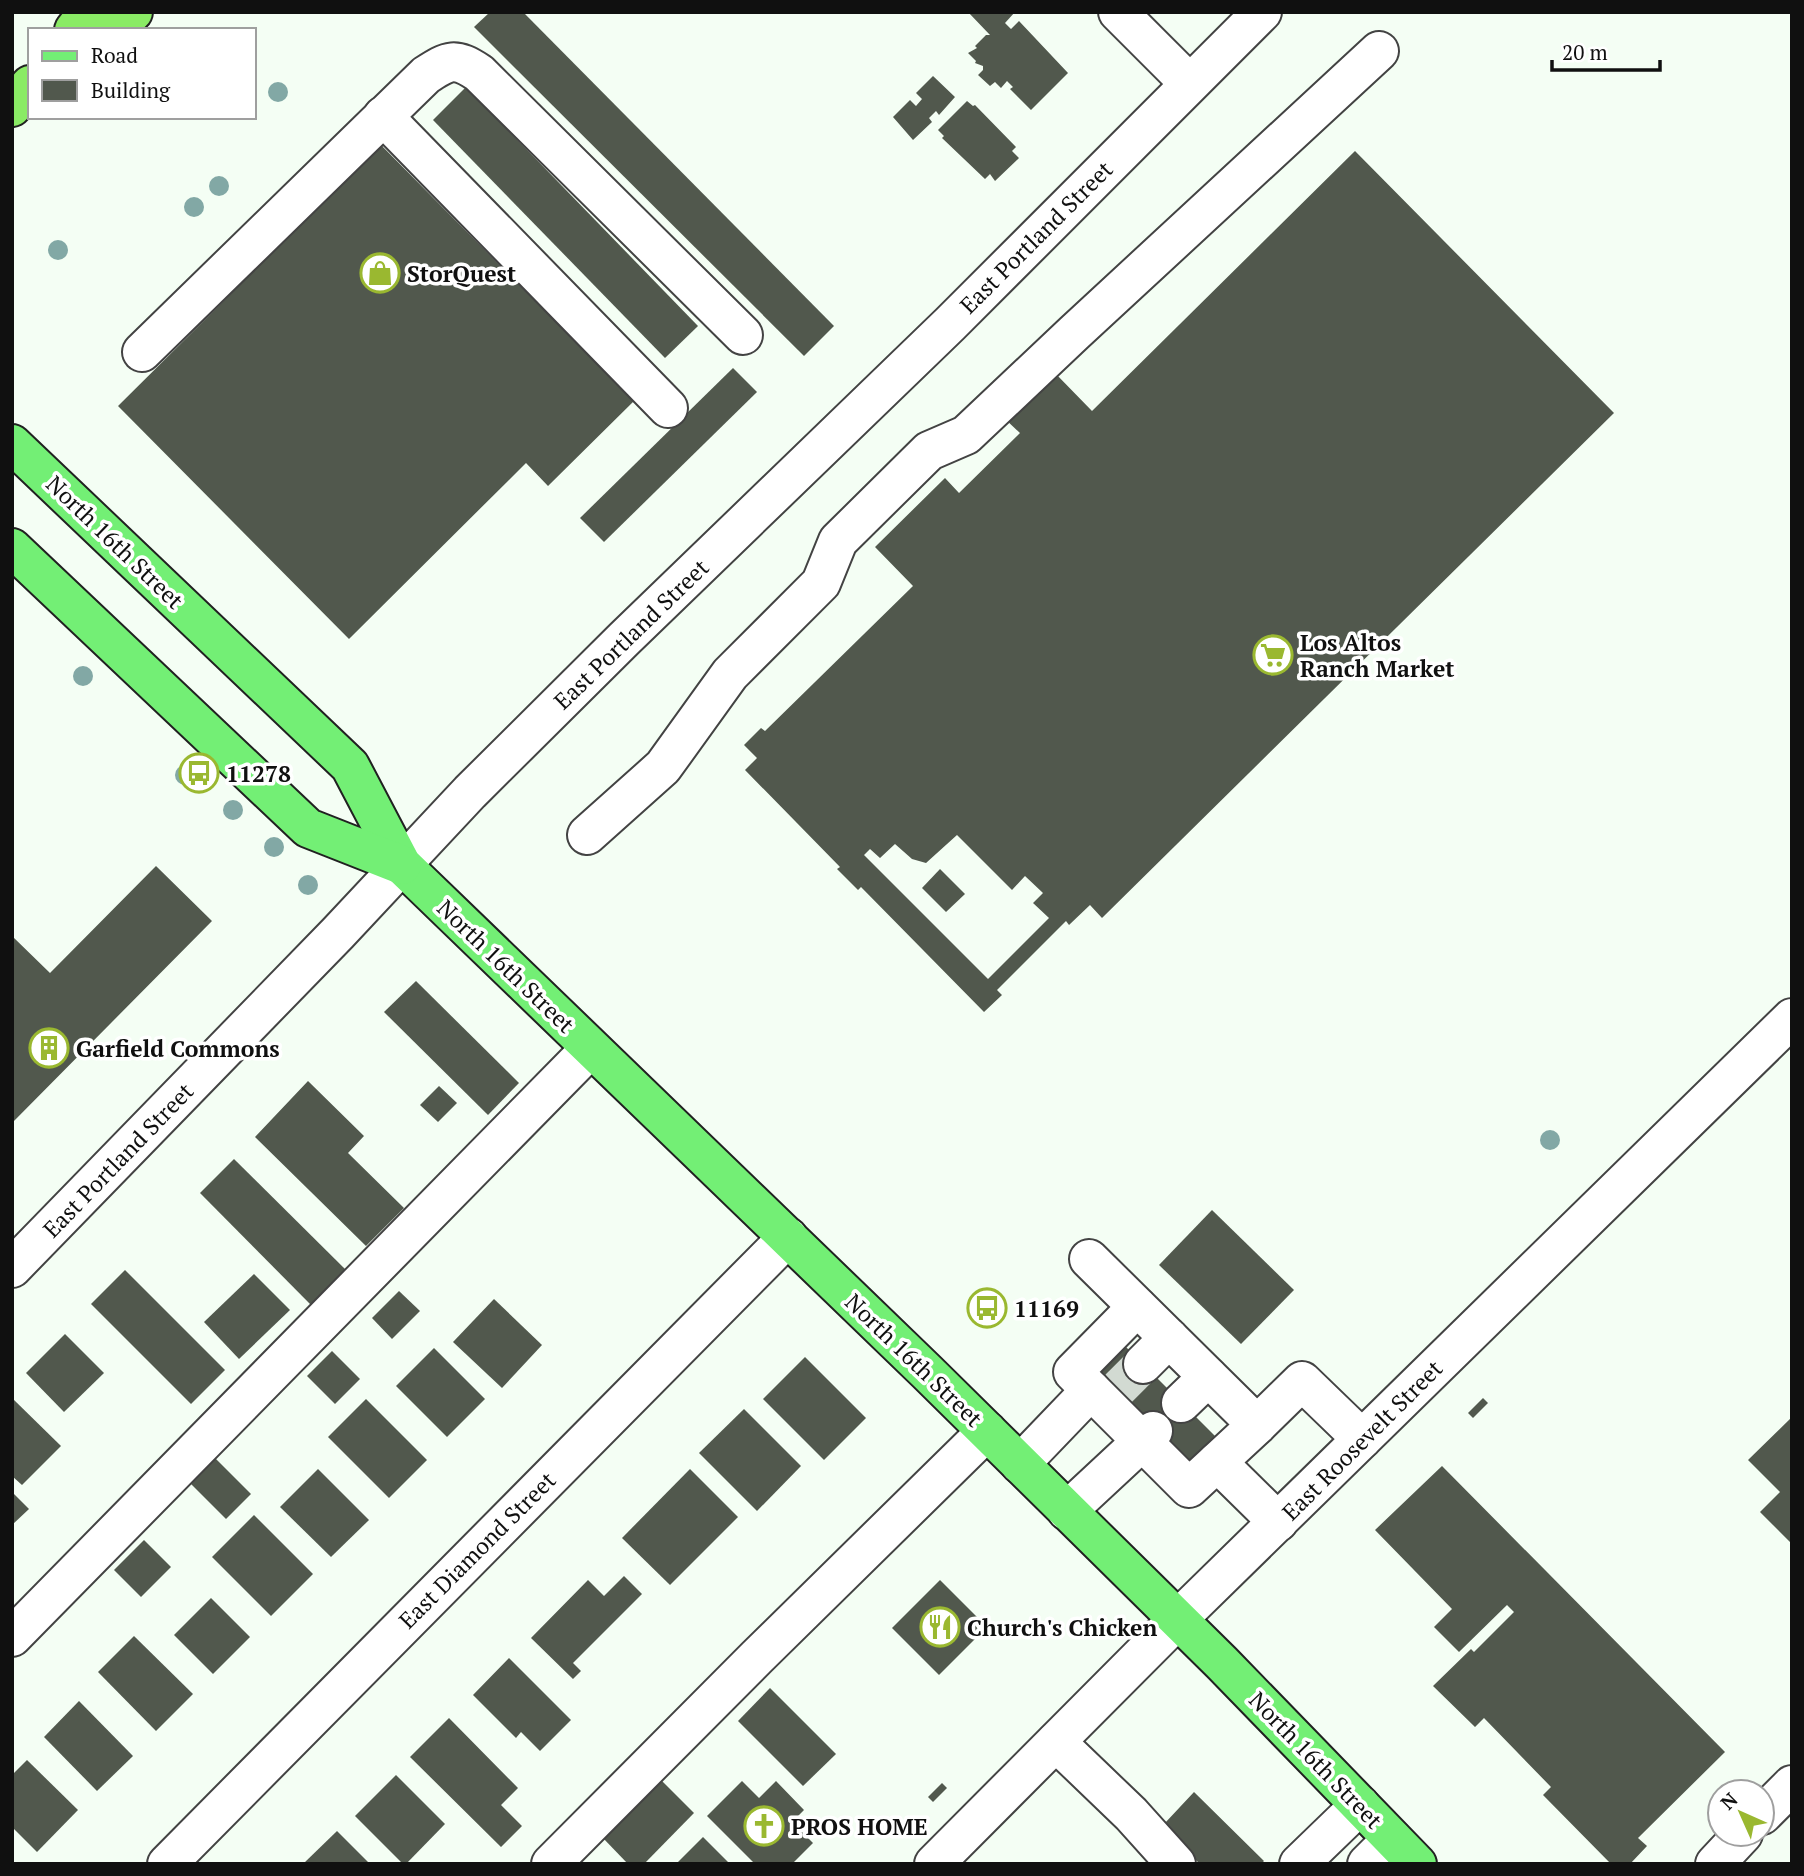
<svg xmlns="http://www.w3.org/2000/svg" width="1804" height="1876" viewBox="0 0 1804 1876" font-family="'PT Serif',serif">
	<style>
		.building { fill: #51584d; fill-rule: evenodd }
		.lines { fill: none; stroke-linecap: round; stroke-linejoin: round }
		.minor-tunnel { stroke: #d2dad2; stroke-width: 38; stroke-dasharray: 38 19; stroke-linecap: butt }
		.minor-casing { stroke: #434343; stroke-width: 42 }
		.major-casing { stroke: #212121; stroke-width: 42 }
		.highway-casing { stroke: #212121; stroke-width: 42 }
		.minor { stroke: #fff; stroke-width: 38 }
		.major { stroke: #73ef75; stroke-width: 38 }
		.highway { stroke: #8aeb65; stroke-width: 38 }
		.tree { fill: #82a8a5 }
		.labels { text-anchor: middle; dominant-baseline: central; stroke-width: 7; stroke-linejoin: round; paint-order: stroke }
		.street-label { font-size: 23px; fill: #101010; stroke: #fff }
		.poi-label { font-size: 23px; font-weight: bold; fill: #101010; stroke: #fff; text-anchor: start }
	</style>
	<rect width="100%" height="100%" fill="#f4fef4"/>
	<g class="building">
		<polygon points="490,12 523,12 834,326 804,356 474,27"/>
		<polygon points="968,12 1015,12 1005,23 1011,29 1019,21 1068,73 1031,110 1010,89 1013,87 1007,81 1001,88 995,82 990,86 978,75 983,70 983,66 975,63 976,61 968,53 977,48 975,46 986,35 990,35"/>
		<polygon points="933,76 955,97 939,115 936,111 929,118 932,122 913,140 893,117 910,100 916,106 922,99 916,93"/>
		<polygon points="466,87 698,326 665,358 433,120"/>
		<polygon points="967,101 973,106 975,105 1016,147 1012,151 1019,158 995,181 990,174 985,179 942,138 944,136 938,130"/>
		<polygon points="381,145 634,401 548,486 526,463 349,639 118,406"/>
		<path d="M1355,151L1614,413L1102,918L1090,905L1069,925L1066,921L997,990L1002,995L984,1012L861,887L858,890L837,869L840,867L745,770L757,758L744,745L761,728L765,731L913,586L875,547L945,478L959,493L1020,433L1004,418L1054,372L1092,411ZM957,835L1012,890L1025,876L1043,893L1033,903L1049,918L988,979L864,855L870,849L880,858L895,844L912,859L926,863Z"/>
		<polygon points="733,368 757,392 604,542 580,518"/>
		<polygon points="197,765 213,780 207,786 191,771"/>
		<polygon points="156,866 212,921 12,1123 12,936 50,973"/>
		<polygon points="940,869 965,894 946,912 922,888"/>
		<polygon points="416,981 519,1083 488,1115 384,1012"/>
		<polygon points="308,1081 364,1136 348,1153 404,1208 366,1246 255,1137"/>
		<polygon points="439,1086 457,1103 438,1122 420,1105"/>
		<polygon points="234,1159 347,1271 312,1306 200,1193"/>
		<polygon points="1212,1210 1294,1290 1241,1344 1159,1265"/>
		<polygon points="125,1270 225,1370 191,1404 91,1304"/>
		<polygon points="254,1274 290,1310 239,1359 204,1322"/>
		<polygon points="399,1291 420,1311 392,1339 372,1318"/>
		<polygon points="494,1299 542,1345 502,1388 453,1342"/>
		<polygon points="984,1300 1000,1316 994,1321 979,1306"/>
		<polygon points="65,1334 104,1373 64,1412 26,1373"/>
		<polygon points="1120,1341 1215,1436 1186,1465 1091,1370"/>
		<polygon points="434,1348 485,1399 447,1437 396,1386"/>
		<polygon points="332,1351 360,1379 335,1404 307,1376"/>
		<polygon points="805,1357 866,1418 824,1460 763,1399"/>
		<polygon points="12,1398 61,1446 22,1485 12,1476"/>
		<polygon points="1483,1398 1488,1403 1473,1418 1468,1413"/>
		<polygon points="366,1399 427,1460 389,1498 328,1437"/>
		<polygon points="744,1409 801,1466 757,1511 699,1453"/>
		<polygon points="1792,1417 1792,1544 1760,1512 1780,1492 1748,1460"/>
		<polygon points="211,1454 251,1494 226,1519 186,1479"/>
		<polygon points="1442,1466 1725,1752 1638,1838 1647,1846 1630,1864 1611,1864 1543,1795 1551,1787 1484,1718 1475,1727 1433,1686 1471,1649 1474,1652 1514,1612 1507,1605 1459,1652 1434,1627 1452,1609 1375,1530"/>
		<polygon points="318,1469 369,1520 331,1557 280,1507"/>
		<polygon points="690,1469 738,1517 670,1585 622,1538"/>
		<polygon points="12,1492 29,1509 12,1525"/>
		<polygon points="254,1515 313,1574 271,1616 212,1557"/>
		<polygon points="144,1540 171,1567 141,1597 114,1570"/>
		<polygon points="624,1576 642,1594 573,1663 581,1671 573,1679 531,1638 588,1580 604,1596"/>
		<polygon points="940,1580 987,1627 939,1675 892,1628"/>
		<polygon points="211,1598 250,1637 213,1674 174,1635"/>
		<polygon points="134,1636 193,1694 156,1731 98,1672"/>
		<polygon points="509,1658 571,1720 540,1751 521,1732 516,1738 473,1695"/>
		<polygon points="770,1688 836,1754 803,1786 738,1721"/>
		<polygon points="79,1701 133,1756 97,1791 44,1737"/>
		<polygon points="449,1718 518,1788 501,1805 522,1826 501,1847 410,1757"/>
		<polygon points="27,1760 78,1810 37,1852 12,1827 12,1775"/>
		<polygon points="396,1775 445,1824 406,1864 403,1864 355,1816"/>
		<polygon points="660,1779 694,1813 644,1864 628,1864 602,1837"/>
		<polygon points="742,1781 759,1798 776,1781 804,1810 792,1822 813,1843 792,1864 755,1864 707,1816"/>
		<polygon points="942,1783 947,1788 933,1802 928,1797"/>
		<polygon points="1194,1792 1264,1861 1261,1864 1200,1864 1177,1842 1180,1838 1165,1823"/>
		<polygon points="337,1831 370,1864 303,1864"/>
		<polygon points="703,1837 730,1864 676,1864"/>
	</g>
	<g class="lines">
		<polyline class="minor-tunnel" points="1114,1393 1143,1364"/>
		<g class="minor-casing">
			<g id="minor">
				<polyline points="1118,12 1189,83"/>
				<polyline points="383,116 668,408"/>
				<path d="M142,352L426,75C449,60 455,57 479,73L743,335"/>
				<polyline points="587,835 663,767 730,674 821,583 838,541 929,451 966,435 1074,333 1379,51"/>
				<polyline points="1089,1259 1257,1425 1302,1381 1362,1439"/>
				<polyline points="12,1268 338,933 470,792 624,639 950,324 1262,12"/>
				<polyline points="1137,1307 1073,1372 1189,1488 1257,1425"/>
				<polyline points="1143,1364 1169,1338"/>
				<polyline points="1181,1403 1208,1377"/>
				<polyline points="1217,1462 1278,1522"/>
				<polyline points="1020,1464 1091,1390"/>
				<polyline points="1067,1511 1153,1431"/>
				<polyline points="12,1637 590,1049"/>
				<polyline points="1056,1742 1131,1814 1176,1864"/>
				<polyline points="1762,1815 1792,1785"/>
				<polyline points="167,1864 788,1237"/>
				<polyline points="551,1864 757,1657 987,1431"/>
				<polyline points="934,1864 1177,1620 1792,1018"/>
				<polyline points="1299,1864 1360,1805"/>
				<polyline points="1367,1864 1392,1839"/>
				<polyline points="1715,1864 1743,1834"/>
			</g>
		</g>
		<g class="major-casing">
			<g id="major">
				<polyline points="12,444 350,766 402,865 927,1372 1222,1663 1417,1864"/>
				<polyline points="12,548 308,828 402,865"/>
			</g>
		</g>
		<g class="highway-casing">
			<g id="highway">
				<polyline points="74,30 88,12"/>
				<polyline points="113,30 133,12"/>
				<polyline points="12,107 30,85"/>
			</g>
		</g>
		<use href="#minor" class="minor"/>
		<use href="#major" class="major"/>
		<use href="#highway" class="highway"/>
	</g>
	<g class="tree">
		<circle cx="278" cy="92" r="10"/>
		<circle cx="219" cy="186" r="10"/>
		<circle cx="194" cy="207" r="10"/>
		<circle cx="58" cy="250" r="10"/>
		<circle cx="83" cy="676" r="10"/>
		<circle cx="185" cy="775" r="10"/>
		<circle cx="233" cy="810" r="10"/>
		<circle cx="274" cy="847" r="10"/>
		<circle cx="308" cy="885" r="10"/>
		<circle cx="1550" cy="1140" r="10"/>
	</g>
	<defs>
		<g id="shop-ring" transform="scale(2.0125)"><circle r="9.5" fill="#fff" stroke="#9ab830" stroke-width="1.5"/><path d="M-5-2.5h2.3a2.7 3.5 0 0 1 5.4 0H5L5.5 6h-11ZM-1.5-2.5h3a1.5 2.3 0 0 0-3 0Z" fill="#9ab830"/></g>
		<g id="supermarket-ring" transform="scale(2.0125)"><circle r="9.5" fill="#fff" stroke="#9ab830" stroke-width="1.5"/><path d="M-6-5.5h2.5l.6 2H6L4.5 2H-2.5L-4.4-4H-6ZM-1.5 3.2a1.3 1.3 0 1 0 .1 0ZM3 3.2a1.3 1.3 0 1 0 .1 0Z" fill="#9ab830"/></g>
		<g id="bus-ring" transform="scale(2.0125)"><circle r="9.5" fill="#fff" stroke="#9ab830" stroke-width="1.5"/><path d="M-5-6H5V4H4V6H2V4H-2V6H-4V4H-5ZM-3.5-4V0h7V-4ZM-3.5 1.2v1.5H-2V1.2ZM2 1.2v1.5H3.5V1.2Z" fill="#9ab830"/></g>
		<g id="building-ring" transform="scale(2.0125)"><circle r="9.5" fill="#fff" stroke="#9ab830" stroke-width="1.5"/><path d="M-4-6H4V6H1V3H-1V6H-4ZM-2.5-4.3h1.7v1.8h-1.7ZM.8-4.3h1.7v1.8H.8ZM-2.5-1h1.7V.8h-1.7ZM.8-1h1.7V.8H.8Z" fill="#9ab830"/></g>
		<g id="restaurant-ring" transform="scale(2.0125)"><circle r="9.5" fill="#fff" stroke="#9ab830" stroke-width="1.5"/><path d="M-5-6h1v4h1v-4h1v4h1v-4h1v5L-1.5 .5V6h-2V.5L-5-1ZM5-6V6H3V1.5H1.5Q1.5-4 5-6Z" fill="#9ab830"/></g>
		<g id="church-ring" transform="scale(2.0125)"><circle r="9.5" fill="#fff" stroke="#9ab830" stroke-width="1.5"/><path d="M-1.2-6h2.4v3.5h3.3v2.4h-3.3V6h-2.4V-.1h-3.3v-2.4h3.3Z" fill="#9ab830"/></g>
	</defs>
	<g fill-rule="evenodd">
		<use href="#shop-ring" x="380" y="273"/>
		<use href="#supermarket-ring" x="1273" y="655"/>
		<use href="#bus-ring" x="199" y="773"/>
		<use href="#building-ring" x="49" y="1048"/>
		<use href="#bus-ring" x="987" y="1308"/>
		<use href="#restaurant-ring" x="940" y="1627"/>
		<use href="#church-ring" x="764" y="1826"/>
	</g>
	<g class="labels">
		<g class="street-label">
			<text transform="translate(1036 237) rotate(-45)">East Portland Street</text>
			<text transform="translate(115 542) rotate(44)">North 16th Street</text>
			<text transform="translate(631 634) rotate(-44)">East Portland Street</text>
			<text transform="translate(506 966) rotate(44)">North 16th Street</text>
			<text transform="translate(118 1160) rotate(-46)">East Portland Street</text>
			<text transform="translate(914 1360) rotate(44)">North 16th Street</text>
			<text transform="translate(1362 1440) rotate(-45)">East Roosevelt Street</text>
			<text transform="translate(477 1550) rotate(-45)">East Diamond Street</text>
			<text transform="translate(1316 1760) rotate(46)">North 16th Street</text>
		</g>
		<g class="poi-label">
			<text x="407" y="273">StorQuest</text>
			<text x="1300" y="642">Los Altos<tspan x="1300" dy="26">Ranch Market</tspan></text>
			<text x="226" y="773">11278</text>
			<text x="76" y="1048">Garfield Commons</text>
			<text x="1014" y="1308">11169</text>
			<text x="967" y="1627">Church's Chicken</text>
			<text x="791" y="1826">PROS HOME</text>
		</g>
	</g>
	<rect width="1804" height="1876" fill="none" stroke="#101010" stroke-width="28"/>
	<rect x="28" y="28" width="228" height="91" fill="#ffffff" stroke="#9f9f9f" stroke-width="2"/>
	<rect x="42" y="51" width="35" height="10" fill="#73ef75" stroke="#9f9f9f" stroke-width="2"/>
	<text x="91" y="63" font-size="21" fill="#101010">Road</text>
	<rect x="42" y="80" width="35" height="21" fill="#51584d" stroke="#9f9f9f" stroke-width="2"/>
	<text x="91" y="98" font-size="21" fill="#101010">Building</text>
	<g transform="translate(1741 1813) rotate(315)"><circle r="33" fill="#ffffff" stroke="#9f9f9f" stroke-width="2"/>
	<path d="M0-5L12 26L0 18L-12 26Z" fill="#9ab830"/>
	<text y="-10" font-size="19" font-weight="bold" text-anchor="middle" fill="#101010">N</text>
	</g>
	<path d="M1552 60v10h108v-10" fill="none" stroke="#101010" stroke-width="3.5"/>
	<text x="1562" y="60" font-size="21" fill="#101010" stroke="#ffffff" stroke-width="5" paint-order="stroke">20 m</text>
</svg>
